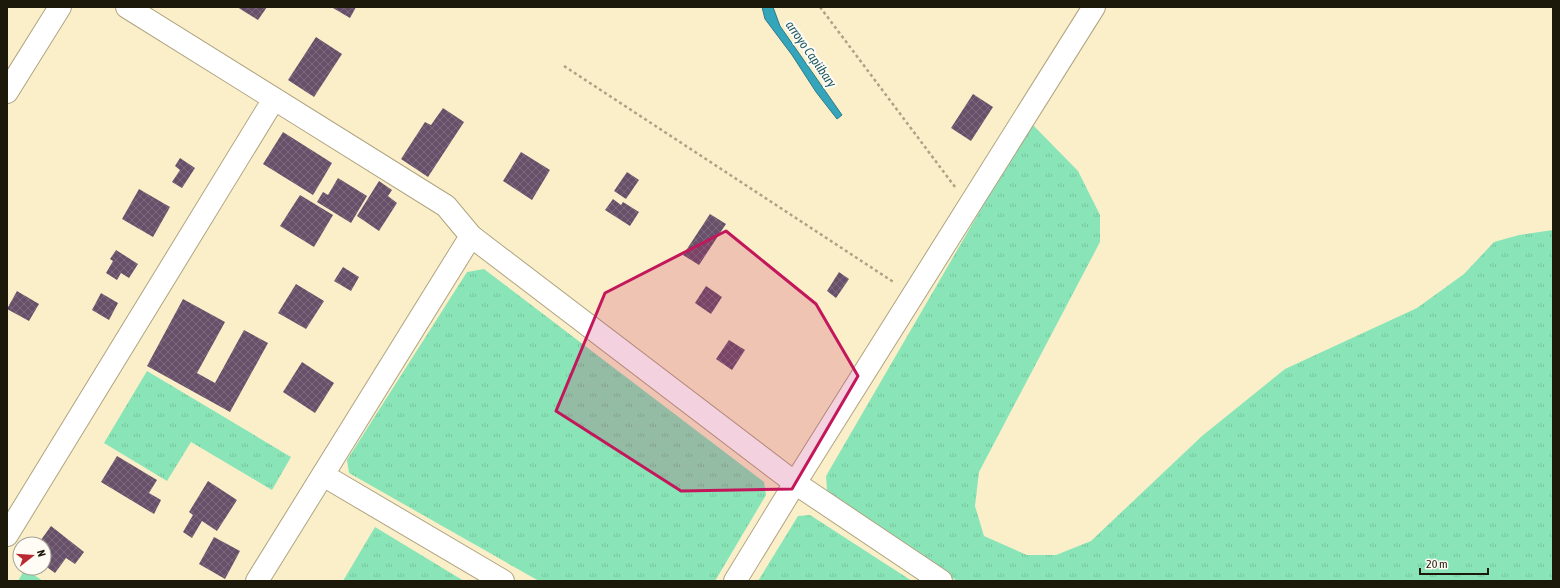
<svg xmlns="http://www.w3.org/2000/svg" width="1560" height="588" viewBox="0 0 1560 588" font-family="'Asap Condensed',sans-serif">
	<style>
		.grass { fill: url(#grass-tufts) }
		.water { fill: #35a5bb; stroke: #2e7b86 }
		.building { fill: url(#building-cross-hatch) }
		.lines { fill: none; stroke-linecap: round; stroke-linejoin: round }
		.minor-casing { stroke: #afa481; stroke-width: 24 }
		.path { stroke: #aca386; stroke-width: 2.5; stroke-dasharray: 3 3; stroke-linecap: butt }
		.minor { stroke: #fff; stroke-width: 22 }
		.marked { fill: #c2185b; fill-opacity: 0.2; stroke: #c2185b; stroke-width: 3; stroke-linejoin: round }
		.labels { text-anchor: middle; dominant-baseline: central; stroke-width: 4; stroke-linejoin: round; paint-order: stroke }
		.water-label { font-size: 13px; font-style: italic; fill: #1e5a66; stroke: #fffcf5 }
	</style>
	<defs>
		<pattern id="grass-tufts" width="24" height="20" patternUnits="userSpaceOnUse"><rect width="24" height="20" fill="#89e5b7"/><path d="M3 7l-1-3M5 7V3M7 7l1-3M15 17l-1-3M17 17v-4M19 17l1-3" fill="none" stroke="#76c49c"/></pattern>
		<pattern id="building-cross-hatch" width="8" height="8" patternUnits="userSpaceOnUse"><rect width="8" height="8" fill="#675069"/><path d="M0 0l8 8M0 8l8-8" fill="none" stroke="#7c6a7c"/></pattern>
	</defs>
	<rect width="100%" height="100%" fill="#fbefca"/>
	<g class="grass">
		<polygon points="1031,123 1078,171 1100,215 1100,242 979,472 975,506 984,536 1027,555 1056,555 1091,541 1202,436 1285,369 1417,308 1464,274 1494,242 1519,235 1553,230 1553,581 957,581 832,497 827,490 826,476"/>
		<polygon points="484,269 764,482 766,495 715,581 539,581 349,473 347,460 467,272"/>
		<polygon points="147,371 291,457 272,490 191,442 167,481 104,443"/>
		<polygon points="810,515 912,581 758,581 798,516"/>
		<polygon points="375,527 464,581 343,581"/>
		<polygon points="25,569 43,581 18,581"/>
	</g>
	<polygon class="water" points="762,7 773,7 780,26 842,115 837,119 816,92 792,55 765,19"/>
	<g class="building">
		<polygon points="237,7 267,7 258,20"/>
		<polygon points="334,7 356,7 350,18 333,8"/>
		<polygon points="316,37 342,54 314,97 288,80"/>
		<polygon points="973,94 993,107 971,141 951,128"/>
		<polygon points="443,108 464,122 428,177 401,159 425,122 431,125"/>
		<polygon points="283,132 332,163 313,195 263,164"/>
		<polygon points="521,152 550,170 532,200 503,181"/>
		<polygon points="180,158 195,168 182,188 172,182 180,170 175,166"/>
		<polygon points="627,172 639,180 626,199 614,191"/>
		<polygon points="338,178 367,196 351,223 317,202 323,192 328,195"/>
		<polygon points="379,181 392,190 388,196 397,203 379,231 357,216"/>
		<polygon points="139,189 170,207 153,237 122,219"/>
		<polygon points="300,195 333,215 314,247 280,226"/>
		<polygon points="613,199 621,205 623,202 639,212 630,226 605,210"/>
		<polygon points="710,214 726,224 699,265 683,255"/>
		<polygon points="116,250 138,264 129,278 121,273 117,280 106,273 113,261 110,259"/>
		<polygon points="343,267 359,277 351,291 334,281"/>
		<polygon points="839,272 849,279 836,298 827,291"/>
		<polygon points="296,284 324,301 306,329 278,313"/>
		<polygon points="706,286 722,297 711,314 695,303"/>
		<polygon points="17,291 39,304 29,321 7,309"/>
		<polygon points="101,293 118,303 109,320 92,310"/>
		<polygon points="183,299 225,322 197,373 215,383 244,330 268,343 230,412 147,366"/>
		<polygon points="729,340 745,350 732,370 716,359"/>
		<polygon points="302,362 334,383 315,413 283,392"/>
		<polygon points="117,456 157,480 149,493 161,500 154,514 101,482"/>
		<polygon points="208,481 237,500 217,531 202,521 192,538 183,532 193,515 189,512"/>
		<polygon points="51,526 84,552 75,564 66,558 55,573 44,565 44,544 38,544"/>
		<polygon points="214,537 240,551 225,579 199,564"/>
	</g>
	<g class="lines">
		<g class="minor-casing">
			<g id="minor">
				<polyline points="127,7 446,206 471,236 795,483 941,581"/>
				<polyline points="7,92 60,7"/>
				<polyline points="323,475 503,581"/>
				<polyline points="7,535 274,99"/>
				<polyline points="257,581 471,236"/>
				<polyline points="735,581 795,483 1094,7"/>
			</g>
		</g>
		<g class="path">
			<polyline points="820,7 955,187"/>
			<polyline points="564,66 895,283"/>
		</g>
		<use href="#minor" class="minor"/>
	</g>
	<path class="marked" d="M726,231L816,304L858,376L792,489L681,491L556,411L605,293Z"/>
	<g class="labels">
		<g class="water-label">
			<text transform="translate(811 54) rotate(55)">arroyo Capiibary</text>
		</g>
	</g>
	<rect width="1560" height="588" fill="none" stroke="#1c180a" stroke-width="16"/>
	<g transform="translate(32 556) rotate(73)"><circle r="19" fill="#fffcf5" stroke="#a4a197"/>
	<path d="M0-3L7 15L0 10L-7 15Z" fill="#b92931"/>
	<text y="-6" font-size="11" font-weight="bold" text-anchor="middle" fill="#1c180a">N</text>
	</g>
	<path d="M1420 568v6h68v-6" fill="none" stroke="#1c180a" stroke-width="2"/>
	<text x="1426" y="568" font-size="12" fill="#1c180a" stroke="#fffcf5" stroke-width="3" paint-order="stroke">20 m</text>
</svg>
